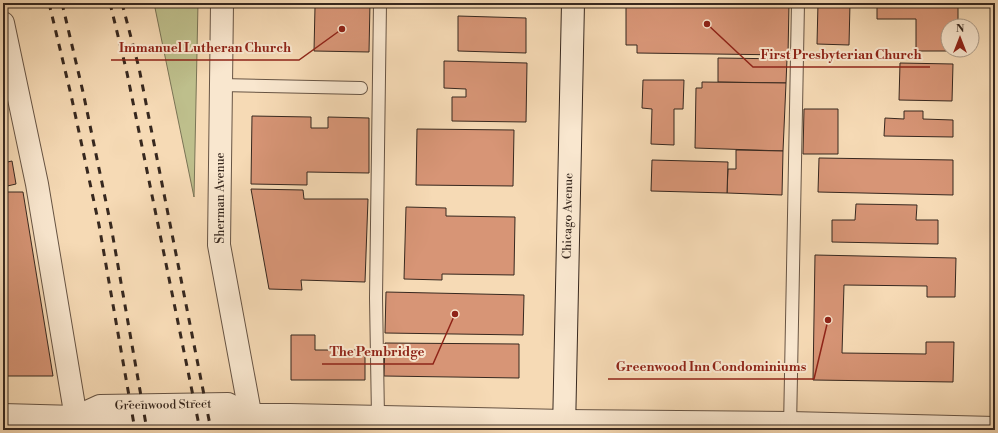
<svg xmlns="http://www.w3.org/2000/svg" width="998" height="433" viewBox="0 0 998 433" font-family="'Libre Bodoni',serif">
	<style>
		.green { fill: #bebf8c; stroke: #7a7456 }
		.building { fill: #d79576; stroke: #37281f }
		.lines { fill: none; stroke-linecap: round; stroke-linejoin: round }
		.service-casing { stroke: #675444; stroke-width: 14 }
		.minor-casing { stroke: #675444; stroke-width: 24 }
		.tertiary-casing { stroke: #675444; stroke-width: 24 }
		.secondary-casing { stroke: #37281f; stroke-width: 24 }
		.service { stroke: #f9e7cf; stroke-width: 12 }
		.minor { stroke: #f9e7cf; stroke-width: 22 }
		.tertiary { stroke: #f9e7cf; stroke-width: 22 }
		.secondary { stroke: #f9e7cf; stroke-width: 22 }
		.rail { stroke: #37281f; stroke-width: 3; stroke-dasharray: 7 7; stroke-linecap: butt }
		.labels { text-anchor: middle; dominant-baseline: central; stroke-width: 4; stroke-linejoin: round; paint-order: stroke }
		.street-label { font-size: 12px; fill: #37281f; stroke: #f9e7cf }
		.leader { fill: none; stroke: #8f2418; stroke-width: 1.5 }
		.callout-dot { fill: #8f2418; stroke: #f9e7cf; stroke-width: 1.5 }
		.callout-label { font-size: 13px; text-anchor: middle; font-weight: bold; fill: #8f2418; stroke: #f9e7cf; stroke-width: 4; stroke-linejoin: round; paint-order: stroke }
	</style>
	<rect width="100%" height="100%" fill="#f6dab5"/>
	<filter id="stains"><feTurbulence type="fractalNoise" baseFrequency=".005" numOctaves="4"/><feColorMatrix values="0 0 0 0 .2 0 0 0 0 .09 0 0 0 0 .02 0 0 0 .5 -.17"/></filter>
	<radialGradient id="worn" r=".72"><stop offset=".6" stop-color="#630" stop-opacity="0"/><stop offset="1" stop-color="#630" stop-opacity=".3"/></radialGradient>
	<polygon class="green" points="154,3 198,3 194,197"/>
	<g class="building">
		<polygon points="259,3 370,3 369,52 314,51 315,7 259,6"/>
		<polygon points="445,3 525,3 525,5"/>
		<polygon points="626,3 789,3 788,55 637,53 637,45 626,45"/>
		<polygon points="818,3 850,3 849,45 817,44"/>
		<polygon points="877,3 958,3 958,26 948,26 948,50 958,50 958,51 916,51 916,19 877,19"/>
		<polygon points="458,16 526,18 526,53 458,51"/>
		<polygon points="718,58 787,59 786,83 718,82"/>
		<polygon points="444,61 527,63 526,122 452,121 452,97 466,97 466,89 444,88"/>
		<polygon points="900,63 953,64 952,101 899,100"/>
		<polygon points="643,80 684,80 683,109 674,109 674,145 651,144 652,109 642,108"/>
		<polygon points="702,82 786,83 783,151 695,148 696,88 702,88"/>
		<polygon points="804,109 838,109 838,154 803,154"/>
		<polygon points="904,111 923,111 923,119 953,120 953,137 884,136 885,118 904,119"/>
		<polygon points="252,116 311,117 311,128 328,128 328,117 369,118 369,173 307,172 307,185 251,184"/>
		<polygon points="417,129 514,130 513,186 416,185"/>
		<polygon points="736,150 783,151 782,195 727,193 728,169 736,169"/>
		<polygon points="819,158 953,160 953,195 818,192"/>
		<polygon points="652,160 728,162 727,193 651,191"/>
		<polygon points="12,161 16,184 3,187 3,163"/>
		<polygon points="251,189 303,190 304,199 368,199 365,282 301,280 302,290 269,289"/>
		<polygon points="3,192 23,192 53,376 3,376"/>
		<polygon points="856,204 917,205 916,220 938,220 938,244 832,242 832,220 855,220"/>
		<polygon points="406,207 446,208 446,216 515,217 514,275 442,274 442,280 404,279"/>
		<polygon points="815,255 956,258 955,297 927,297 927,286 844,285 842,353 926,354 926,342 954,342 953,382 813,380"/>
		<polygon points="386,292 524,295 523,335 385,333"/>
		<polygon points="291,335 315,335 315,350 365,350 365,380 291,380"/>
		<polygon points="385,343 519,344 519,378 384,376"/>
	</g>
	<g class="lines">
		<g class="service-casing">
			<g id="service">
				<polyline points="221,85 361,88"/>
				<polyline points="378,417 376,298 380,3"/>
				<polyline points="790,428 798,3"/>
			</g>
		</g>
		<g class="minor-casing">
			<g id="minor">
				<polyline points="3,23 37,184 78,430"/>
				<polyline points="3,415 76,417"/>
				<polyline points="564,421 790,423 995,428"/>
			</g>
		</g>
		<g class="tertiary-casing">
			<g id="tertiary">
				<polyline points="222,3 219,245 253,429"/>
				<polyline points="76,417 102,426 231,425 250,415 290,415 564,421"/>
				<polyline points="76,417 100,406 228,404 250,415"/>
			</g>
		</g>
		<g class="secondary-casing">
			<polyline id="secondary" points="564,430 573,3"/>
		</g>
		<use href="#service" class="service"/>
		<use href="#minor" class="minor"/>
		<use href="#tertiary" class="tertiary"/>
		<use href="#secondary" class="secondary"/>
		<g class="rail">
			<polyline points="49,3 71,95 99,225 135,430"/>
			<polyline points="62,3 83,92 111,226 147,430"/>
			<polyline points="110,3 127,73 200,430"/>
			<polyline points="122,3 139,68 211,430"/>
		</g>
	</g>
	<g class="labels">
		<g class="street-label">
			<text transform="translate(220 198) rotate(-90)">Sherman Avenue</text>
			<text transform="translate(568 216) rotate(-89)">Chicago Avenue</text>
			<text transform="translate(163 405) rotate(-1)">Greenwood Street</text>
		</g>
	</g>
	<path class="leader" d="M342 29L299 60H111M707 24L753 67H930M455 314L433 364H322M828 320L814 379H608"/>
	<g class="callout-dot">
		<circle cx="342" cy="29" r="4"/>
		<circle cx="707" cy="24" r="4"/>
		<circle cx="455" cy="314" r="4"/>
		<circle cx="828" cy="320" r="4"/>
	</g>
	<g class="callout-label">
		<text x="205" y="52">Immanuel Lutheran Church</text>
		<text x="841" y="59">First Presbyterian Church</text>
		<text x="377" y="356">The Pembridge</text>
		<text x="711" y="371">Greenwood Inn Condominiums</text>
	</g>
	<rect width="998" height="433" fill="none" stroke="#f6dab5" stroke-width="16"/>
	<rect x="4" y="4" width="990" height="425" fill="none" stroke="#37281f" stroke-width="2"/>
	<rect x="8" y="8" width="982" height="417" fill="none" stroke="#37281f"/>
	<g transform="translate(960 38)"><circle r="19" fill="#f9e7cf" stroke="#ab9b89"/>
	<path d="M0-3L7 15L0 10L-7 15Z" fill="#8f2418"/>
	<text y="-6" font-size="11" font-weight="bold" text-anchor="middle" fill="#37281f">N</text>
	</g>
	<rect width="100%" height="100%" filter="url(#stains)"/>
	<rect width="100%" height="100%" fill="url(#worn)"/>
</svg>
